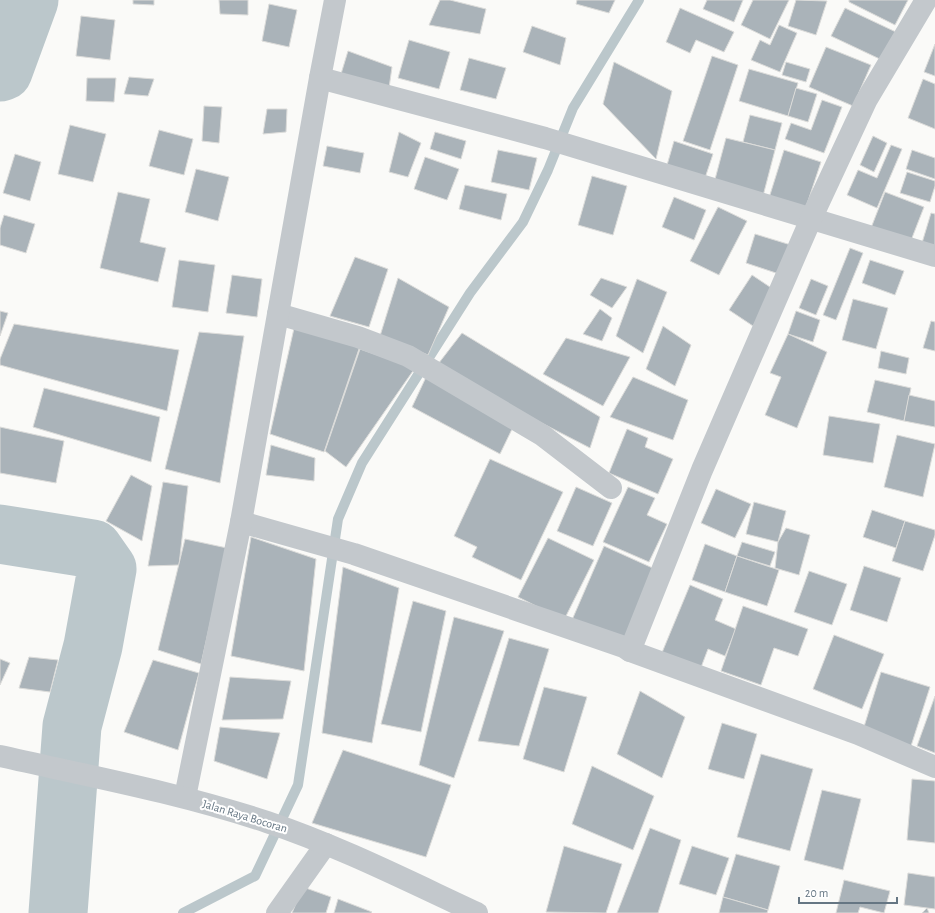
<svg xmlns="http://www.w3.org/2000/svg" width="935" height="913" viewBox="0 0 935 913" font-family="'Alegreya Sans',sans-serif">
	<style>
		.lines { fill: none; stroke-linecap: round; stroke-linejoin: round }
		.stream { stroke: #bbc7cb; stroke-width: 10 }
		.river { stroke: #bbc7cb; stroke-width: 59 }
		.building { fill: #aab3b9; stroke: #dcdcda }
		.minor { stroke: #c3c8cc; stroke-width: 22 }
		.tertiary { stroke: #c3c8cc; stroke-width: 22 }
		.labels { text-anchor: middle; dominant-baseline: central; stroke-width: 4; stroke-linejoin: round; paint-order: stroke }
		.street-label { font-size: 12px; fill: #657683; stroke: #fff }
	</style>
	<rect width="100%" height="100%" fill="#fafaf8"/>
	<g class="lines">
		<polyline class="stream" points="183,913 255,876 298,785 338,519 362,463 470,293 523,222 548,170 573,108 639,0"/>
		<g class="river">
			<polyline points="0,72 3,71 29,0"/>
			<polyline points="0,534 93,549 107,569 93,646 72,726 58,913"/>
		</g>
	</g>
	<g class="building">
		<polygon points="133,0 154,0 154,5 133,4"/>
		<polygon points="219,0 248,0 248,15 220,14"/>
		<polygon points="440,0 450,0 486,9 480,34 429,25"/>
		<polygon points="577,0 615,0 609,13 576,4"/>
		<polygon points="707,0 743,0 734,22 703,9"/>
		<polygon points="753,0 789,0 770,39 741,25"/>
		<polygon points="796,0 827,1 816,35 788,26"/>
		<polygon points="849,0 908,0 895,25 849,2"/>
		<polygon points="269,4 297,10 289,47 262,41"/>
		<polygon points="680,8 734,32 724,52 696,40 690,53 666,42"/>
		<polygon points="845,8 898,33 884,61 831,36"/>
		<polygon points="81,16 115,20 110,60 76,56"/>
		<polygon points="779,25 797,33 780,72 751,60 760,40 770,45"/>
		<polygon points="532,26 566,38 560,65 523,52"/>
		<polygon points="409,40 450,52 439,89 398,78"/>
		<polygon points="935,44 935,76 924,72"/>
		<polygon points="826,47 871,65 853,106 809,87"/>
		<polygon points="348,51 392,67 389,88 341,74"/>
		<polygon points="712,56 738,65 710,150 683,141"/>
		<polygon points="469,58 506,68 496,99 460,90"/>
		<polygon points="614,62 672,91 656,159 603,104"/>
		<polygon points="786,62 810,69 806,82 782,75"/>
		<polygon points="749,69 798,83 788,116 739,101"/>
		<polygon points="129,77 154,79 148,96 124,94"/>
		<polygon points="87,78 116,78 114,102 86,101"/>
		<polygon points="923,79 935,84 935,129 908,118"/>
		<polygon points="796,88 817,94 808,122 788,116"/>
		<polygon points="822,100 842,107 824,153 785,139 791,123 811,130"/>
		<polygon points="204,106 222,107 219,143 202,141"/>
		<polygon points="267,109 287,109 286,132 263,134"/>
		<polygon points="750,115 782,123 775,150 743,142"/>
		<polygon points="70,125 106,134 93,182 58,174"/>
		<polygon points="159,130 193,139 184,175 149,166"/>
		<polygon points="399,132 421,143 408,177 389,172"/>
		<polygon points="435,132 466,141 461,159 430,149"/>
		<polygon points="873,136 887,143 874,172 860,165"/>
		<polygon points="726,138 775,150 763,196 714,183"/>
		<polygon points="674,141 713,154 703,184 665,172"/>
		<polygon points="891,145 902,149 877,208 847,195 858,170 877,178"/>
		<polygon points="327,146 364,153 360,173 323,166"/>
		<polygon points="498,150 537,158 529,190 491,182"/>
		<polygon points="784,150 821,162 805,210 769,198"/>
		<polygon points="912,150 935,158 935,179 906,169"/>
		<polygon points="15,154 41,162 30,201 3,193"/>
		<polygon points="425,157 459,169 447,200 414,189"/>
		<polygon points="196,169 229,177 218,221 185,212"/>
		<polygon points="907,172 935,181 935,186 930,202 900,193"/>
		<polygon points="592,176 627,186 613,235 578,225"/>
		<polygon points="465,185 507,194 501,220 459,209"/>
		<polygon points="118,192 150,199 140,242 166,248 158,282 100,268"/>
		<polygon points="885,192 924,207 910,243 871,228"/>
		<polygon points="674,197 706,210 694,240 662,227"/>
		<polygon points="718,207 747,221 719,275 690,261"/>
		<polygon points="931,213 935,214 935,247 922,243"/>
		<polygon points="4,215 35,224 26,253 0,245 0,228"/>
		<polygon points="755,234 791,245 782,275 746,263"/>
		<polygon points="850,248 863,253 836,320 823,315"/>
		<polygon points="355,257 388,269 369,327 330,316"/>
		<polygon points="179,260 215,265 208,312 172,307"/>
		<polygon points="870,260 904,271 895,295 862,283"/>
		<polygon points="232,275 262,279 257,317 226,313"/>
		<polygon points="752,275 776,291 753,326 729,310"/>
		<polygon points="398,278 449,307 428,355 380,336"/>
		<polygon points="601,278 627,287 612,308 590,295"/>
		<polygon points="637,279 667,292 643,353 616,336"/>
		<polygon points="811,279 828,286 816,315 799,308"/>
		<polygon points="853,299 888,308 876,349 842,340"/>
		<polygon points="600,309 612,318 602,341 583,334"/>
		<polygon points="0,311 8,313 0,336"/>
		<polygon points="796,311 820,320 813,342 788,334"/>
		<polygon points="931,321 935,322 935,351 923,348"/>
		<polygon points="14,324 179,350 167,411 0,365 0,359"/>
		<polygon points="295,324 360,346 324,452 270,434"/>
		<polygon points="663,326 691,345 675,386 646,369"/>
		<polygon points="199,332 244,336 220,483 165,469"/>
		<polygon points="462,333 600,417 590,448 435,368"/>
		<polygon points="788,334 827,352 797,428 765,415 781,377 770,373"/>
		<polygon points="566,338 630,357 603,406 543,374"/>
		<polygon points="360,349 415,368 346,467 325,451"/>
		<polygon points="881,351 909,358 906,374 878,368"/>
		<polygon points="427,375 514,425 500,454 412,407"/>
		<polygon points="633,377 688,400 673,440 610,417"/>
		<polygon points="875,380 911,388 904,421 867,412"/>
		<polygon points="44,388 160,417 151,462 33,427"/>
		<polygon points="909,395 935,401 935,427 904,421"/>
		<polygon points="829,416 880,424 873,463 823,455"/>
		<polygon points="0,427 64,441 56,483 0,473"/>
		<polygon points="627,429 648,438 645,447 673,459 658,494 609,473"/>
		<polygon points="897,435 935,444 923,497 884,487"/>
		<polygon points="271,445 315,458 314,481 266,475"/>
		<polygon points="490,459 563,492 521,580 472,557 477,547 454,536"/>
		<polygon points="131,475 152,486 142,541 106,521"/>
		<polygon points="163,482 188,486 179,565 148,566"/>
		<polygon points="576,487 612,503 593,546 557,531"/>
		<polygon points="628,487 655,498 647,515 667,524 649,562 603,542"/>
		<polygon points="716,489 751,504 735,538 701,523"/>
		<polygon points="754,502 786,511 778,542 746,534"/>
		<polygon points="872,510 905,521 896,548 863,537"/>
		<polygon points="905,521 935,530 935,535 923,571 892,561"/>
		<polygon points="786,528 810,535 799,575 775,568 778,542"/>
		<polygon points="251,537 316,559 304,671 231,656"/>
		<polygon points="548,538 594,560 564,620 518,597"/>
		<polygon points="185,539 227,548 201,664 158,650"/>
		<polygon points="742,542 775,552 770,566 737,556"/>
		<polygon points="705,544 737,556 725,592 692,580"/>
		<polygon points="604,546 657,570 625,644 572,620"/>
		<polygon points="737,556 779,570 767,606 725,592"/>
		<polygon points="864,566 901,578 887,622 850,610"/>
		<polygon points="343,567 399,588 372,743 322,733"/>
		<polygon points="809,571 847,584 832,625 794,612"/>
		<polygon points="690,585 723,599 715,620 736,629 725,656 708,649 700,670 661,655"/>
		<polygon points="413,601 446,611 421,732 381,724"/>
		<polygon points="743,606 808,629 798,656 774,648 761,685 721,671"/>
		<polygon points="454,617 504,631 454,778 419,765"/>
		<polygon points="834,635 884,654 862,709 813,689"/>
		<polygon points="509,638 549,649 519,746 478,741"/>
		<polygon points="29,657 58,660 50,692 19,688"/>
		<polygon points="0,659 10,663 0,685"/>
		<polygon points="153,660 199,673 178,750 124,732"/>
		<polygon points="881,672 930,687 911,746 863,730"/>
		<polygon points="230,677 291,681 283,719 222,720"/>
		<polygon points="544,687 587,697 564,772 523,759"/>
		<polygon points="640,691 685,717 662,778 617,754"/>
		<polygon points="935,696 935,753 917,746"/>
		<polygon points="722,723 757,734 744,779 708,769"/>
		<polygon points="220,727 280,733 267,779 214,761"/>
		<polygon points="343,750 451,785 426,857 312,823"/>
		<polygon points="761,754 813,769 790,851 737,837"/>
		<polygon points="592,766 654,796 633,850 572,824"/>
		<polygon points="912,779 935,781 935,843 907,840"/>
		<polygon points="822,790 861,799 843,870 804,860"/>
		<polygon points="650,828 681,840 658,913 617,913"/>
		<polygon points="564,846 622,864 606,913 546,912"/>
		<polygon points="692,846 729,858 716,895 679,884"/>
		<polygon points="736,854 780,866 768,910 723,897"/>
		<polygon points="908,873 935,877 935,909 904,905"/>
		<polygon points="844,880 890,891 884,913 860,907 858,913 836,913"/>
		<polygon points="303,887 331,897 326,913 292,913"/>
		<polygon points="723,897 768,910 767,913 719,913"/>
		<polygon points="338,899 372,912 371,913 334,913"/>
		<polygon points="927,908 929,913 922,913"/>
	</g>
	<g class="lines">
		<g class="minor">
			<polyline points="320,78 545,138 935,256"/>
			<polyline points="278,314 358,337 408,356 542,435 611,488"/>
			<polyline points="241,522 354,554 624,647 630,651 858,734 935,767"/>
			<polyline points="630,651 702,470 811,219 866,101 926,0"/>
			<polyline points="185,797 241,522 320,78 335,0"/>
			<polyline points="277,913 326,844"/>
		</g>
		<path class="tertiary" d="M0,756C89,776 180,793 267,822C339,846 408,881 477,913"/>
	</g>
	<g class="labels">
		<g class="street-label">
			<text transform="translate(245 816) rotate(17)">Jalan Raya Bocoran</text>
		</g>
	</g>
	<path d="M799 897v6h98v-6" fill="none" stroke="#657683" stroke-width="2"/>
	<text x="805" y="897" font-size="12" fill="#657683" stroke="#ffffff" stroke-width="3" paint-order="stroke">20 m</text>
</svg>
